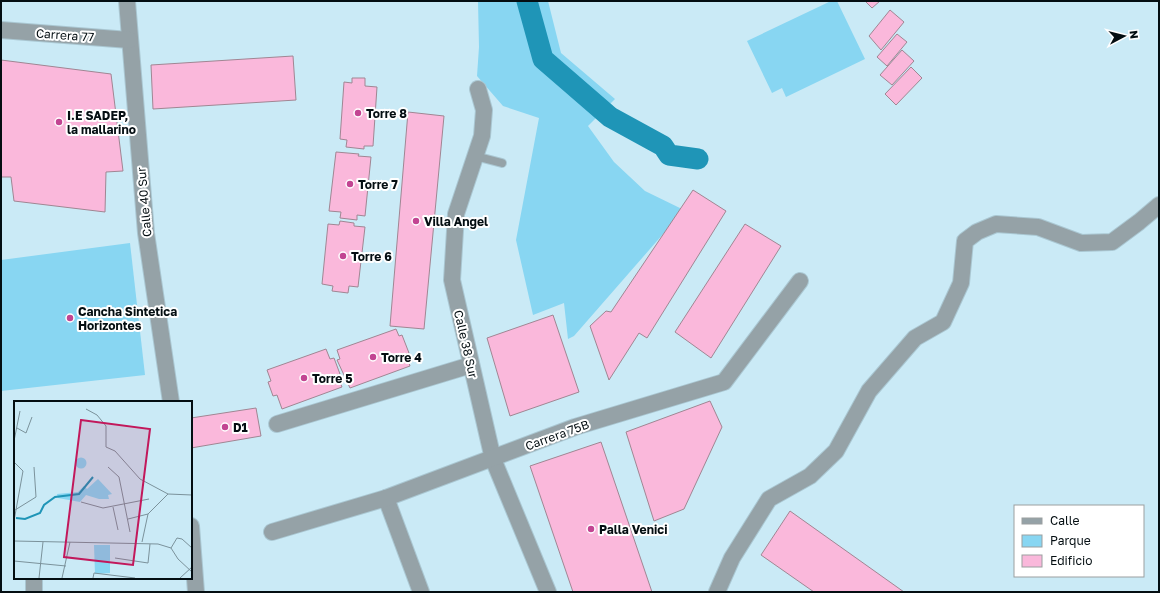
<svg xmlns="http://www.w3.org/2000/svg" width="1160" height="593" viewBox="0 0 1160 593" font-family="'Golos Text',sans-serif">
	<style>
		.green { fill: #88d6f2 }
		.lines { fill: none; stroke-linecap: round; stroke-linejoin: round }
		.canal { stroke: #1f95b7; stroke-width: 21 }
		.building { fill: #fab8db; stroke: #a08693 }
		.service-casing { stroke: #aac7d2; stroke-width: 10 }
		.minor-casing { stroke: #aac7d2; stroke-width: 18 }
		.service { stroke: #95a2a7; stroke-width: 8 }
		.minor { stroke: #95a2a7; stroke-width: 16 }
		.poi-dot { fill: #c24492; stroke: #fff; stroke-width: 1.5 }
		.labels { text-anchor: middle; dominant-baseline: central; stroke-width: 4; stroke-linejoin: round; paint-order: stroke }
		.street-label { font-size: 12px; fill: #040e12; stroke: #fff }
		.poi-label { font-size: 12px; font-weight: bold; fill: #040e12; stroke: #fff; text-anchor: start }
		.inset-river { fill: none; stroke: #1f95b7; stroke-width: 2 }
		.inset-road { fill: none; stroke: #7b929b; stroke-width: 1 }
		.view { fill: #c2185b; fill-opacity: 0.15; stroke: #c2185b; stroke-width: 2 }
		.inset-edge { fill: none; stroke: #040e12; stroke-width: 2 }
	</style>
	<rect width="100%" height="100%" fill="#caeaf6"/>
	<g class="green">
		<polygon points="478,1 548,1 561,53 615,99 588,126 614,162 645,191 684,210 574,336 568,339 564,303 533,315 516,240 539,118 503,106 477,76 479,47"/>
		<polygon points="831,1 837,1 865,59 786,97 782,88 772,93 747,41"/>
		<polygon points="130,243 145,375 1,391 1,260"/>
	</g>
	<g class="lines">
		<polyline class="canal" points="527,1 543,59 610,117 663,146 669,155 698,159"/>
	</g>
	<g class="building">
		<polygon points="865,1 880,1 872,8"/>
		<polygon points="890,10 904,22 881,50 869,36"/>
		<polygon points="897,34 907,42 887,66 877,57"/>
		<polygon points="902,50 914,61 892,85 880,75"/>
		<polygon points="293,56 296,100 153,109 151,65"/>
		<polygon points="1,60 111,74 123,171 106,172 105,212 14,201 11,177 1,177"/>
		<polygon points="911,67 922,78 896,105 885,94"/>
		<polygon points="352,78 365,78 365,86 377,87 373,146 364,146 364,149 346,147 347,140 340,139 344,82 352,83"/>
		<polygon points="408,112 444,116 424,329 390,326"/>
		<polygon points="336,152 359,154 358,156 371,157 365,216 357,215 357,220 340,218 341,212 329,211"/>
		<polygon points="693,190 726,211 647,338 639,333 609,380 590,326 606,311 611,312"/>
		<polygon points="340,221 354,223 354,226 365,227 358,287 349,286 348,293 332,291 333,286 322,284 328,224 339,225"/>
		<polygon points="745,224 781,246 711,358 675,332"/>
		<polygon points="553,315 579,392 510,416 487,338"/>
		<polygon points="396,329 399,336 402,335 409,353 406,354 410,366 350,388 337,360 340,359 337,350"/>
		<polygon points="326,349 330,359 334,358 340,374 337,375 342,387 282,409 277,395 273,396 268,382 271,381 267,370"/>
		<polygon points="710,401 722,427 684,509 654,521 626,432"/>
		<polygon points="256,408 261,436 191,448 191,418"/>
		<polygon points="601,442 652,592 573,592 530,466"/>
		<polygon points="790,511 904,592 814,592 761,555"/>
	</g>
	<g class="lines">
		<g class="service-casing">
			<polyline id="service" points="475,156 502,163"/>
		</g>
		<g class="minor-casing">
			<g id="minor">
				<polyline points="127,1 146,233 171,402"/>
				<polyline points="1,30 129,40"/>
				<polyline points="478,89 484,110 482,136 456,214 452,280 493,459 548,592"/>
				<polyline points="277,424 471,365"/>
				<polyline points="386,498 421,592"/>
				<polyline points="191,526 196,592"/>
				<polyline points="272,532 386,498 575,427 724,382 800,281"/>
				<polyline points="34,592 34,578"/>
				<polyline points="717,592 732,558 769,499 810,476 836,451 869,391 915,338 943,322 961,283 965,241 977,232 996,224 1038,227 1081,243 1112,242 1139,222 1159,205"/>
			</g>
		</g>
		<use href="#service" class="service"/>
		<use href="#minor" class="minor"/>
	</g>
	<g class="poi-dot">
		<circle cx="358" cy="113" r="4"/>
		<circle cx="59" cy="122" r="4"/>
		<circle cx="350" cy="184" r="4"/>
		<circle cx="416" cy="221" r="4"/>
		<circle cx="343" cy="256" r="4"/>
		<circle cx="70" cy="318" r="4"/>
		<circle cx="373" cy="357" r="4"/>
		<circle cx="304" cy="378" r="4"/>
		<circle cx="225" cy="427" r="4"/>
		<circle cx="591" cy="529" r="4"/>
	</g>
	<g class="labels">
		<g class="street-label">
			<text transform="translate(65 35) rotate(4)">Carrera 77</text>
			<text transform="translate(144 202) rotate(-95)">Calle 40 Sur</text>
			<text transform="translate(466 344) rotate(77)">Calle 38 Sur</text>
			<text transform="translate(557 435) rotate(-20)">Carrera 75B</text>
		</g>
		<g class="poi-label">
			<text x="366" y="113">Torre 8</text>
			<text x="67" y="115">I.E SADEP,<tspan x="67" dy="14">la mallarino</tspan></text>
			<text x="358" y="184">Torre 7</text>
			<text x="424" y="221">Villa Angel</text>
			<text x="351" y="256">Torre 6</text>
			<text x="78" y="311">Cancha Sintetica<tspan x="78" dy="14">Horizontes</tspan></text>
			<text x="381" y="357">Torre 4</text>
			<text x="312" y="378">Torre 5</text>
			<text x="233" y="427">D1</text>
			<text x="599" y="529">Palla Venici</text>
		</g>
	</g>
	<g transform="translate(14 401)">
		<rect width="178" height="178" fill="#caeaf6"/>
		<path d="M61.5 62a5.5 5.5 0 1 1 11 0a5.5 5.5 0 1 1-11 0ZM84,78L98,93L94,94L95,98H85L72,94L66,101L44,97L43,93L64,91L70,85L73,88ZM80,144H96V172L81,173Z" fill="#88d6f2"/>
		<path class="inset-river" d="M2,117L11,118L26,112L30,104L41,96L65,93L79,76"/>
		<path class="inset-road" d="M72,8L83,14L92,25V46L101,50L126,78L154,93M3,27L12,32L18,16M0,40L6,10M0,61L9,70L0,120M94,66L105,76L116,131M154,93L178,94M67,101L89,107L135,98M99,106L104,129M1,109L22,96L20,66M114,118L134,113M0,140L144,143L157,147L164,158L178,171M128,141L134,113L154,93M157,147L163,137L168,138L178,147M101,157L134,162L136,143M0,160L52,165M25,177L29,141M48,177L56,141M79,177L80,172L121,177M166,177L178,166"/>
		<path class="view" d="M67,19L136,28L119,164L50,156Z"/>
		<rect width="178" height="178" class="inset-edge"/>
	</g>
	<rect width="1160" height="593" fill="none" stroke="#040e12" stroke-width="4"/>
	<rect x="1014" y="505" width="130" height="72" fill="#ffffff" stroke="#9b9fa0"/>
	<rect x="1022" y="518" width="20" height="6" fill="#95a2a7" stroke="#9b9fa0"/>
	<text x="1050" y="525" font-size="12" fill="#040e12">Calle</text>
	<rect x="1022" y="535" width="20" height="12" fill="#88d6f2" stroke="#9b9fa0"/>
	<text x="1050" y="545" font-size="12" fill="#040e12">Parque</text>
	<rect x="1022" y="555" width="20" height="12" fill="#fab8db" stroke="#9b9fa0"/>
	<text x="1050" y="565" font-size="12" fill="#040e12">Edificio</text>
	<g transform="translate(1124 36) rotate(83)" stroke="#ffffff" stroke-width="3" paint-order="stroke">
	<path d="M0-3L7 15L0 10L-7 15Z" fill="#040e12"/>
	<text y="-6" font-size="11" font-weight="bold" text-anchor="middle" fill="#040e12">N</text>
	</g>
</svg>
